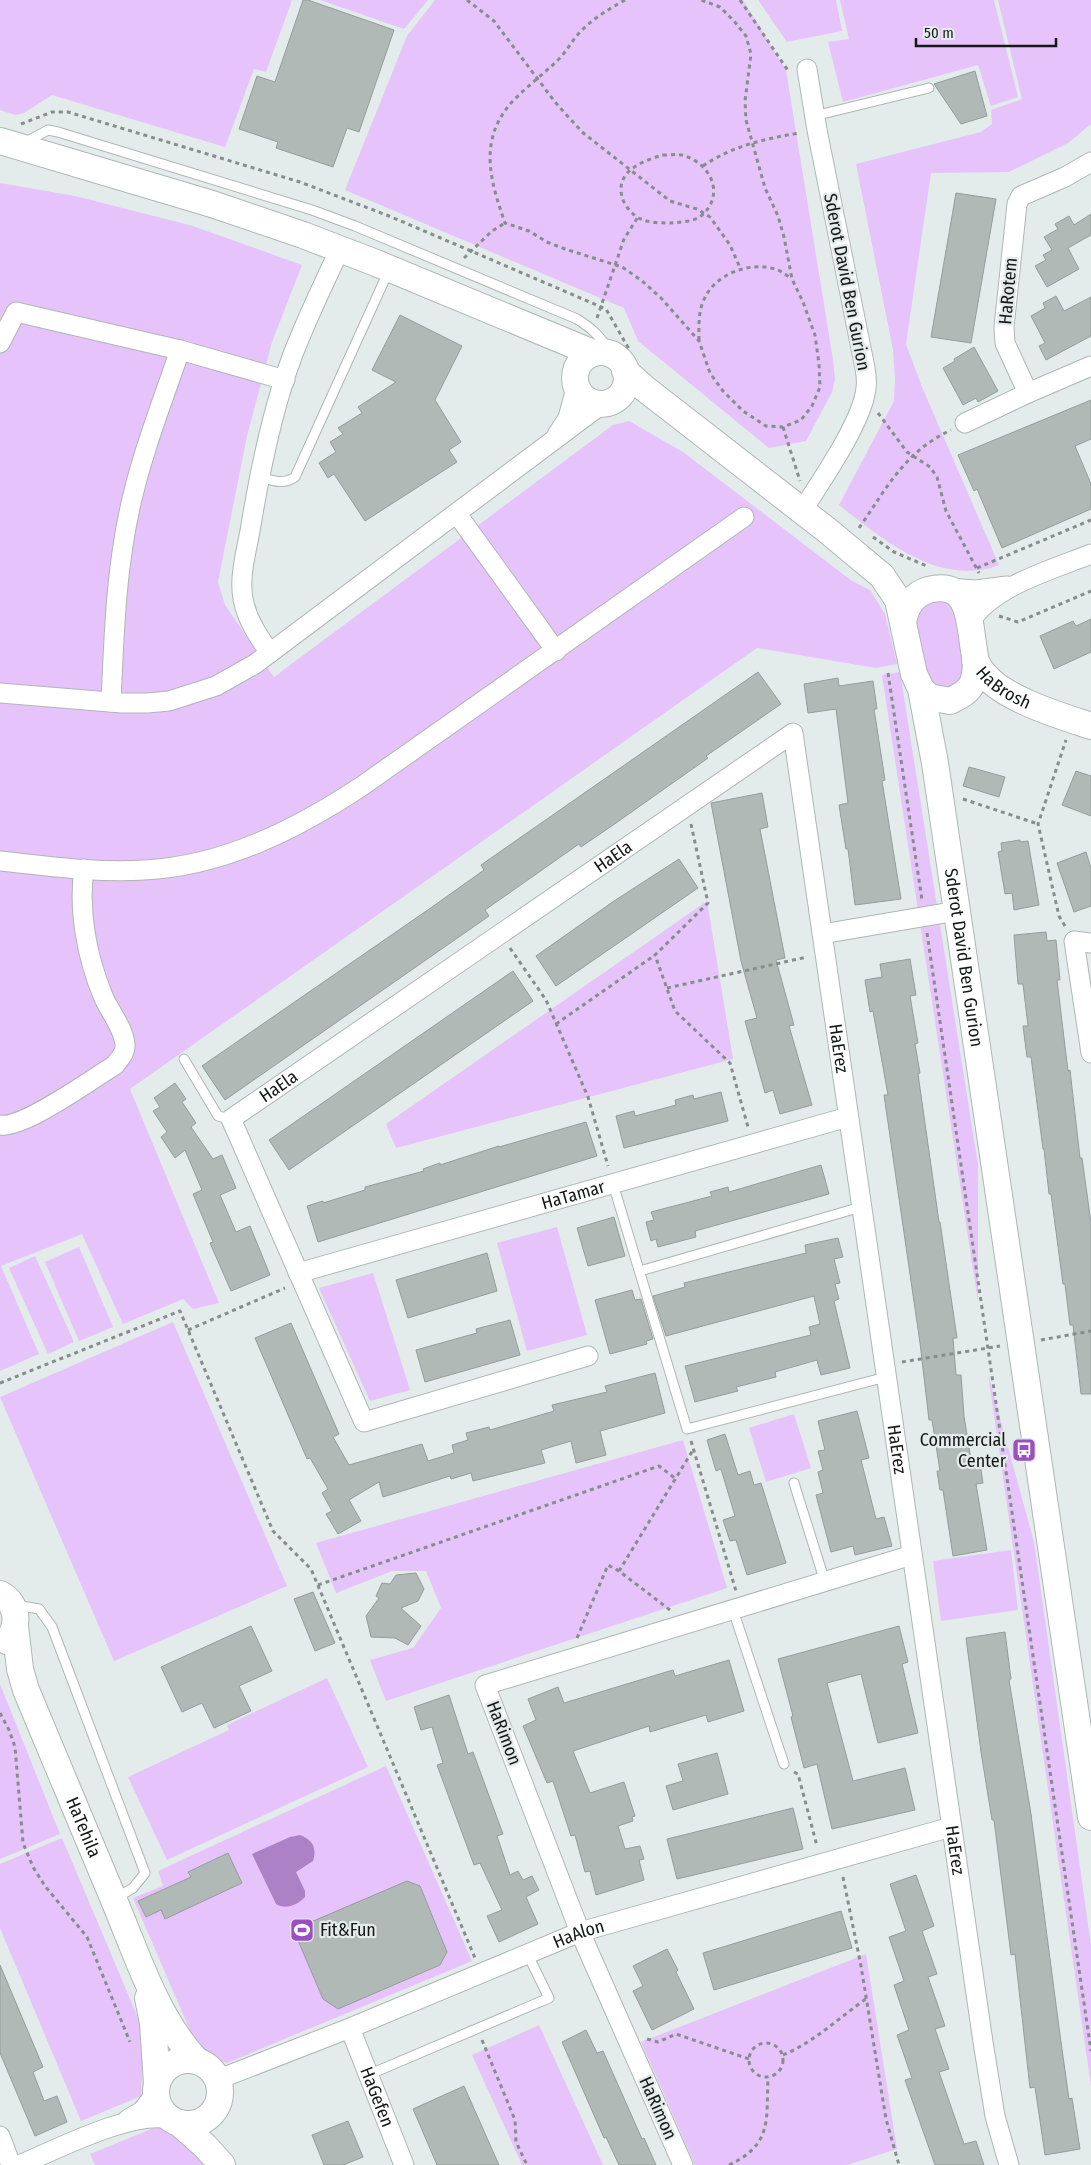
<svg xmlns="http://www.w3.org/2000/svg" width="1091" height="2165" viewBox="0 0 1091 2165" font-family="'Fira Sans Condensed',sans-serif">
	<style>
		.green { fill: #e6c3fb }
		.water { fill: #ad81c6 }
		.building { fill: #b0b9b6; stroke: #959d9b }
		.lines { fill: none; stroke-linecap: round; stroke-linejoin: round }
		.lane-casing { stroke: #aeb7b4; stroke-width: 11 }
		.street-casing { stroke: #aeb7b4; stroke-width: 21 }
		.secondary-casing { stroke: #aeb7b4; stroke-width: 28 }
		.path { stroke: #878d8b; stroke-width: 3; stroke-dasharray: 4 4; stroke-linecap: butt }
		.lane { stroke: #fff; stroke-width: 9 }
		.street { stroke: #fff; stroke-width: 19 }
		.secondary { stroke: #fff; stroke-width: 26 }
		.labels { text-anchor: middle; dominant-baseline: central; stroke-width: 4.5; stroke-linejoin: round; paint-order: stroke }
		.street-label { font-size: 18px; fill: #151817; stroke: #e3ecea }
		.poi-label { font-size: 18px; fill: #151817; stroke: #e3ecea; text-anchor: end }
	</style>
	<rect width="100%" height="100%" fill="#e3ecea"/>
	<g class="green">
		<polygon points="0,0 292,0 266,72 254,69 225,147 52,95 24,113 15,115 0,110"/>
		<polygon points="320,0 428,0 404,29"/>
		<polygon points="435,0 743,0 786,70 833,360 835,379 832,392 806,441 769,448 638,341 624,308 345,190 407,36"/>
		<polygon points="758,0 836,0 842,31 787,42"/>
		<polygon points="840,0 994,0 1018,97 991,106 978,65 843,102 828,42 849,39"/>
		<path d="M998,0H1091V124L1068,143L1009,172L931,173L906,344L922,387L999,565C940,588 882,539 839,505L894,401L895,379L893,350L856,164L981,132L992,124L991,110L1022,99Z"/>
		<polygon points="0,183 75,196 193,226 302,265 272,342 247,436 218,582 225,605 274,677 613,425 629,421 683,452 852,581 870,590 885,614 897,664 876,668 757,648 130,1089 219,1303 193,1309 183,1299 123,1324 82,1234 1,1266 39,1354 0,1371"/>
		<polygon points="926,599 951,599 969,670 956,690 927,684 913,612"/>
		<polygon points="900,672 978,1165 978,1302 882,675"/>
		<polygon points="707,901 733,1059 396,1148 386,1124"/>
		<polygon points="557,1227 587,1335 527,1351 497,1243"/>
		<polygon points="79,1247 113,1327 79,1341 45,1262"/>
		<polygon points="35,1256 74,1342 48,1354 9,1268"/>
		<polygon points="373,1273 410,1390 370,1401 319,1288"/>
		<polygon points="173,1322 287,1586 114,1661 0,1397"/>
		<polygon points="988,1374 1034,1542 1091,1945 1091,2086"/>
		<polygon points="794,1414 811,1468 766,1482 749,1428"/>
		<polygon points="683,1440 727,1588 386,1701 370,1660 413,1648 441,1608 426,1571 392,1571 336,1593 316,1543"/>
		<polygon points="1011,1550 1018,1610 941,1621 933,1561"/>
		<polygon points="327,1678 368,1767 167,1860 128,1777 229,1730 227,1725"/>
		<polygon points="0,1684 60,1834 0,1859"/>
		<polygon points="386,1766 472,1961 227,2063 203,2054 195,2042 133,1898 163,1886 158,1871"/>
		<polygon points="62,1838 144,2032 141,2096 81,2121 0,1928 0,1864"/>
		<polygon points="866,1954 897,2149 847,2165 695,2165 641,2042"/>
		<polygon points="539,2025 603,2165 522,2165 472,2055"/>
		<polygon points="161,2125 197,2148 204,2165 95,2165 90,2154"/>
	</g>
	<path class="water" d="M300,1835C313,1840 317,1848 313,1861L296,1872L305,1891V1897C298,1905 285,1910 276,1904L252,1854L290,1837Z"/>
	<g class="building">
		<polygon points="303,0 308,0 394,30 359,132 347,128 333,167 276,148 278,142 239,129 257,76 275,82"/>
		<polygon points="975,71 987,116 961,124 934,84"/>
		<polygon points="956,193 996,199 971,343 931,337"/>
		<polygon points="1091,214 1091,235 1068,248 1079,269 1047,287 1035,266 1046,260 1043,255 1052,250 1044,237 1058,229 1055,224 1069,216 1074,225"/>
		<polygon points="1056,296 1064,311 1091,297 1091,336 1046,360 1039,346 1045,343 1031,316 1045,308 1043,303"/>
		<polygon points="400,315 462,346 435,400 461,442 449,450 457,462 365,521 334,474 328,478 319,463 336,452 330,442 343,434 338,428 362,413 358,407 396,382 372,370"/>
		<polygon points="974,347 998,391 978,402 976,398 963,405 943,368 955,361 954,359"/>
		<polygon points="1091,400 1091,439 1075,446 1091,484 1091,509 1002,548 977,489 974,491 958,455"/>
		<polygon points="1091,619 1091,652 1054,669 1040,636 1073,621 1076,626"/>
		<polygon points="758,672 781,704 706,756 708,758 616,823 581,847 579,844 485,910 489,916 225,1100 202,1066 432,907 484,870 481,865"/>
		<polygon points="838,678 839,686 873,681 877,709 874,709 885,780 882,781 901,899 855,905 848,849 846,849 839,805 848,803 836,709 808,713 804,684"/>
		<polygon points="969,767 1005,777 999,797 963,786"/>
		<polygon points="1076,771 1091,776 1091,816 1062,805"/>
		<polygon points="762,793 768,827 760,829 785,958 776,960 794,1025 789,1026 812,1105 780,1114 773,1090 765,1093 745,1021 757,1018 741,961 711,803"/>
		<polygon points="1020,840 1020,842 1028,841 1039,905 1014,910 1012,893 1005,894 998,852 1002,851 1001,843"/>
		<polygon points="1086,852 1091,868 1091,906 1074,912 1057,863"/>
		<polygon points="679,859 698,888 556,986 536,956 614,901"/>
		<polygon points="1046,932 1047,941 1056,940 1060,980 1057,980 1068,1071 1070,1070 1080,1158 1082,1158 1091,1223 1091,1394 1081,1394 1073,1325 1070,1325 1065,1284 1063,1284 1051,1194 1049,1194 1044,1149 1043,1149 1031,1057 1027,1057 1023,1026 1028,1026 1023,984 1018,984 1014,935"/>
		<polygon points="910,959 916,995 910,996 918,1043 915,1044 920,1073 918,1074 939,1222 940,1222 957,1338 953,1338 956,1375 961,1375 964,1416 972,1466 980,1464 983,1483 976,1484 987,1550 953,1556 943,1490 940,1490 937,1471 940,1471 932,1420 929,1420 920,1343 884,1095 888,1095 873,1011 870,1012 865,980 882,977 880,964"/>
		<polygon points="513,971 533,1001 289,1170 269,1140"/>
		<polygon points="175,1083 186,1099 182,1102 196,1123 191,1127 213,1159 222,1155 236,1188 220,1195 236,1232 250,1226 270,1275 231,1291 210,1243 213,1242 193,1194 202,1190 185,1150 175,1158 161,1137 167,1132 153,1111 160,1107 154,1098"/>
		<polygon points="721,1092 728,1121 624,1148 616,1116 634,1111 635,1116 676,1105 675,1100 693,1095 694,1099"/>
		<polygon points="586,1122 597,1156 318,1242 307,1206 323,1201 323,1203 365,1190 365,1187 424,1171 423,1169 440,1163 440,1165 499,1146 499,1147"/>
		<polygon points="821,1165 829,1194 695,1231 696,1237 658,1247 656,1239 651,1241 646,1222 654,1220 651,1212 712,1196 710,1192 728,1187 729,1192"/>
		<polygon points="614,1217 625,1256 588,1266 577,1228"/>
		<polygon points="838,1238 843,1257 834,1259 840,1283 835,1284 839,1299 834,1301 850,1368 821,1375 817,1360 775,1372 776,1377 736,1387 738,1391 695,1402 685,1366 811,1335 809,1327 820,1324 814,1296 666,1336 653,1296 685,1287 684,1283 806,1253 805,1245"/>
		<polygon points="487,1253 497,1291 408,1318 396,1280"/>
		<polygon points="632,1290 635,1300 641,1299 653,1339 646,1341 647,1344 610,1354 595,1300"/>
		<polygon points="510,1320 520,1355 425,1382 416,1350 477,1333 476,1329"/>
		<polygon points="291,1323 339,1434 333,1437 349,1465 422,1444 428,1461 454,1453 452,1445 468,1440 466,1433 489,1427 490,1430 554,1411 552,1405 607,1392 605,1386 655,1373 665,1413 600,1431 606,1455 576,1463 571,1441 541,1450 545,1463 473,1481 471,1473 451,1479 450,1476 383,1497 379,1482 349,1500 361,1521 338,1534 326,1514 332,1511 322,1493 328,1489 310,1458 307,1459 255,1338"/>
		<polygon points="857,1411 869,1458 861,1460 876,1519 884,1517 892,1546 855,1555 853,1546 831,1552 816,1495 823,1493 818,1472 823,1470 818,1451 825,1450 818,1421"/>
		<polygon points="725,1434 738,1475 750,1471 754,1485 761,1483 786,1563 747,1575 736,1540 730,1541 723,1520 735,1516 721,1469 716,1471 707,1440"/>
		<polygon points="416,1573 424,1589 418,1601 401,1608 421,1626 408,1645 395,1638 371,1637 366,1616 379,1598 376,1596 382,1583 390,1584 396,1575"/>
		<polygon points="313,1592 335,1643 315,1651 294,1599"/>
		<polygon points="251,1626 272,1671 239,1686 251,1711 214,1728 202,1703 182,1712 161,1667"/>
		<polygon points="899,1626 908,1662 902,1664 918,1733 878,1743 861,1674 827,1683 853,1781 905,1768 915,1810 832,1829 817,1764 804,1768 791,1717 793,1716 778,1659"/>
		<polygon points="1005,1632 1011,1679 1009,1680 1031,1814 1060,2035 1069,2099 1072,2098 1080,2149 1045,2155 1035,2087 1030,2088 1015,1954 1011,1955 994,1820 992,1820 981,1752 966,1638"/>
		<polygon points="729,1660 744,1711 708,1722 706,1715 650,1732 649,1726 573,1751 590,1793 624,1782 635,1816 632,1817 633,1821 618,1826 625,1849 640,1846 644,1859 639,1860 644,1880 596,1895 590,1871 585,1872 575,1835 571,1836 553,1781 547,1783 523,1726 536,1720 528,1699 558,1687 564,1703 673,1670 675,1676"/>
		<polygon points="449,1695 468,1754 473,1752 503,1834 497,1836 510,1875 518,1871 523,1880 532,1876 539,1890 526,1897 538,1924 499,1942 487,1916 502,1910 480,1863 474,1865 437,1765 443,1763 432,1727 421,1730 414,1707"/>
		<polygon points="717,1753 728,1794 673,1810 666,1786 683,1781 678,1764"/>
		<polygon points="793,1808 803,1849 677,1879 667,1839"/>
		<polygon points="228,1853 242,1883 165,1919 161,1910 146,1917 138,1901 191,1877 188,1872"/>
		<polygon points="916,1875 934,1926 922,1931 937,1974 928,1977 945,2026 935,2029 949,2069 939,2072 964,2144 976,2141 984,2165 935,2165 905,2080 912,2078 897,2035 909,2030 894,1985 904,1981 889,1937 906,1931 890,1884"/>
		<polygon points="407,1881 420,1886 447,1952 440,1965 338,2009 323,1999 297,1938 304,1925"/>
		<polygon points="841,1911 852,1948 714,1990 703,1953"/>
		<polygon points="667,1949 678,1970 676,1972 694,2009 652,2030 633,1991 643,1986 633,1966"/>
		<polygon points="0,1965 43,2067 33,2072 44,2101 57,2096 67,2122 35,2136 0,2053"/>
		<polygon points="586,2030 597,2053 603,2051 642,2139 644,2138 656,2165 619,2165 606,2137 604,2138 562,2042"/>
		<polygon points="464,2086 487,2138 499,2165 437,2165 413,2109"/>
		<polygon points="348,2121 363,2157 343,2165 324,2165 312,2135"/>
	</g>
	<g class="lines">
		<g class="lane-casing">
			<g id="lane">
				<polyline points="814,116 929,88"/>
				<path d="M24,143L48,130L58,132L312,210L355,226L577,319C593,329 602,338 611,354"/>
				<path d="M260,477C273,481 283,485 295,477L389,270"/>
				<polyline points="184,1059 218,1116 231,1119"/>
				<polyline points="613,1184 687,1429 886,1377"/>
				<polyline points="640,1271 861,1207"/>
				<polyline points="794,1483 825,1582"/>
				<polyline points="16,1605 39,1609 52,1627 145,1873 133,1888 116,1898"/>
				<polyline points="733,1610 784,1764"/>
				<polyline points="368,2075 549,1998 527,1953"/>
			</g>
		</g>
		<g class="street-casing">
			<g id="street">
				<polyline points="1091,162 1065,177 1021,196 1017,204 1004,327 1005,343 1028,393 1091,366"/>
				<polyline points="0,343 16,312 180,350 285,380"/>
				<polyline points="965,423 1028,393"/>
				<polyline points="557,435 568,418 576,388"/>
				<path d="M802,511C821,481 863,421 866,388C867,382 866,374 865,368L817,130L807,69"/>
				<polyline points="457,514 556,651"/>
				<polyline points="949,588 976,590 1007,586"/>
				<path d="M970,622C992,586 1054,569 1091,554"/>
				<path d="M270,653C258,636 247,620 243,599C239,577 246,553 250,531C259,476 272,410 292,357C306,320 323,285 340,249"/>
				<polyline points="0,693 122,703 147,703 169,701 216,686 255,664 602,404"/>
				<path d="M111,702C114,633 116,566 132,499C144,448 163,400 180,350"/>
				<path d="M0,861C48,866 96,873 144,870C224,866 297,829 362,786L744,517"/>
				<polyline points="822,934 957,911"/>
				<polyline points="1091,943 1074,941 1091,1053"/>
				<path d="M0,1125C23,1129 92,1079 115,1065C119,1059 126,1053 125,1045C124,1028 109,1011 103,996C87,957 78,911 84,869"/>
				<path id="s1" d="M298,1273L848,1117"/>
				<path id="s2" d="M588,1356L364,1422L231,1119L793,733L983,2042L995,2116L1009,2165"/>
				<path id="s3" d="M350,2028L404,2165"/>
				<path id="s4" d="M219,2079L350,2028L580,1932L951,1827"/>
				<polyline points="128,2119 142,2111 156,2093"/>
				<polyline points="0,2136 11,2165"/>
				<path d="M19,2165C56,2150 132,2110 169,2119"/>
				<polyline points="683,2165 580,1932 485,1685 912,1555"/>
			</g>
		</g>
		<g class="secondary-casing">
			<g id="secondary">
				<polyline points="0,141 212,204 303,235 376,263 593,353"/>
				<circle cx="601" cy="378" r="26"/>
				<path d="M625,371L644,388L828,531L882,576L898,600L914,674L921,689L929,697L950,701C960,696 969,692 973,682C978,670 975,656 973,644C969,614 967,580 928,590C912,595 906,607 903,622"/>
				<path id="s5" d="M975,660C978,665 981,672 986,676C1007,700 1061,716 1091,726"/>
				<path id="s6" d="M921,689L935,763L1091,1817"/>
				<path d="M0,1594C18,1603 20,1626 7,1641"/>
				<path id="s7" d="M15,1626L20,1669L26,1690C56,1762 86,1833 116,1905C138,1958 157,2018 196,2060"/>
				<polyline points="148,1998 153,2023 157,2083"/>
				<circle cx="188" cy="2092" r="32"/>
				<polyline points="179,2123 205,2146 222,2165"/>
			</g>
		</g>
		<g class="path">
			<polyline points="467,0 494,21 555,102 582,132 670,201 697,209 710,217 730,245 741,270"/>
			<path d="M625,0C609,9 594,18 581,31C573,39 568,49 560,58C545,73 527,86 512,102C478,140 490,180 505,223L529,231L547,242L565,249L622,267L641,280L661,298L699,341L710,373L723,391L743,411L766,426L783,427L801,420L812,406L820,387L819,364L815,335L803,302L792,279L784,237L778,216L765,188L746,120L745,101L751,54L746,36L734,21L720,7L701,0"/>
			<polyline points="740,0 789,72"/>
			<polyline points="21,124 52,112 68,112 300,182 389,216 471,251 606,309 629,349"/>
			<path d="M663,155C669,155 677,154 682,155C711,163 726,195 701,216C693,222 681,222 671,223C662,223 649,223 641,219C633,216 626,207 623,200C613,172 642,161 663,155Z"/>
			<path d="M703,166C732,146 764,139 799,133"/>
			<polyline points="464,258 492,231 505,223"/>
			<polyline points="597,318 624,239 638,217"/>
			<path d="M699,340C699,327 698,314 703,302C713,274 751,260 778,270C783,272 787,276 791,278"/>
			<polyline points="878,413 907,452 930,467 937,477 946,511 979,573"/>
			<polyline points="783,427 800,481"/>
			<path d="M859,528C887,488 904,452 951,430"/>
			<polyline points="873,537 894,552 929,567"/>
			<polyline points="977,568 1091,520"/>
			<polyline points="999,616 1018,622 1091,591"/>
			<polyline points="888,673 922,900"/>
			<polyline points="963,799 1038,824"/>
			<polyline points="691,824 708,903 655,955 675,1011 730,1063 748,1127"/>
			<polyline points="1065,926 1059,916 1038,824 1066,740"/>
			<polyline points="927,933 1091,2051"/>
			<polyline points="510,948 546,1000 588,1097 608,1166"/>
			<polyline points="667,988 807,957"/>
			<polyline points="556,1024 655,955"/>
			<polyline points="188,1330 285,1288"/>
			<polyline points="1041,1340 1091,1331"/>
			<polyline points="902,1362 1000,1346"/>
			<polyline points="0,1383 180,1311 273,1531 311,1569 475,1958"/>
			<polyline points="691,1441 736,1591"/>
			<polyline points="318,1585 659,1466 676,1479"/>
			<polyline points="670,1610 619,1571 693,1450"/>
			<polyline points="577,1638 608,1565 619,1571"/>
			<polyline points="0,1713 9,1730 15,1747 23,1843 33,1867 45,1886 87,1937 130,2042"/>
			<polyline points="794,1772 798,1774 817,1846"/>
			<polyline points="843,1877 861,1966 886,2119 899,2165"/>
			<polyline points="647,2039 658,2042 676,2034 749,2059"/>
			<polyline points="482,2040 515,2120 516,2142 527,2165"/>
			<circle cx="766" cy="2060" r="17"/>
			<path d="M783,2055C814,2042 839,2018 867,1998"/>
			<path d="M729,2165C773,2144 766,2120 768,2077"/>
		</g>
		<use href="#lane" class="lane"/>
		<use href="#street" class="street"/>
		<use href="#secondary" class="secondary"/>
	</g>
	<defs>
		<g id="bus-square" transform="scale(1.25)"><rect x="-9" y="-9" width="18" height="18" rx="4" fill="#9b4fc0" stroke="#e3ecea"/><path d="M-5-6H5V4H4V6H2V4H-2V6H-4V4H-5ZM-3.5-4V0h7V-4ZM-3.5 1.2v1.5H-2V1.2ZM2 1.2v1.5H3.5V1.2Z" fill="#fff"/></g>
		<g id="stadium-square" transform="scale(1.25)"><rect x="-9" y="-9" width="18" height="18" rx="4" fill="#9b4fc0" stroke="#e3ecea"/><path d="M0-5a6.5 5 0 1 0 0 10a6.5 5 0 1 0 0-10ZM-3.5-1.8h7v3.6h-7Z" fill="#fff"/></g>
	</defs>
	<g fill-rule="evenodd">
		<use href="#bus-square" x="1024" y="1450"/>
		<use href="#stadium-square" x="302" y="1930"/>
	</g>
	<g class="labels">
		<g class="street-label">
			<text transform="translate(847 282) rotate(79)">Sderot David Ben Gurion</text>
			<text transform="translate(1008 291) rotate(-85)">HaRotem</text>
			<text stroke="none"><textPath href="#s5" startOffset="41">HaBrosh</textPath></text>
			<text stroke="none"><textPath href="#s2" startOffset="1028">HaEla</textPath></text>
			<text stroke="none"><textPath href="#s6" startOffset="272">Sderot David Ben Gurion</textPath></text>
			<text stroke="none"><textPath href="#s2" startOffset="1565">HaErez</textPath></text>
			<text stroke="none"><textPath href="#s2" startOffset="622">HaEla</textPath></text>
			<text stroke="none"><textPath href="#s1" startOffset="286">HaTamar</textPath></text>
			<text stroke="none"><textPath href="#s2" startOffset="1970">HaErez</textPath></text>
			<text transform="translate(504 1733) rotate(69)">HaRimon</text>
			<text stroke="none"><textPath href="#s7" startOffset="214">HaTehila</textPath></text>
			<text stroke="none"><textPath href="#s2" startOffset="2375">HaErez</textPath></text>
			<text stroke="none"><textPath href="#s4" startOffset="388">HaAlon</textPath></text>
			<text stroke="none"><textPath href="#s3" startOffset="74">HaGefen</textPath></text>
			<text transform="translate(658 2108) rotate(66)">HaRimon</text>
		</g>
		<g class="poi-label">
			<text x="1006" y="1440">Commercial<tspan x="1006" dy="21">Center</tspan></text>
			<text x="320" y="1930" text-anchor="start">Fit&amp;Fun</text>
		</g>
	</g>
	<path d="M916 38v8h140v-8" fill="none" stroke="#151817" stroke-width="2.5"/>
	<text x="924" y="38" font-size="15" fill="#151817" stroke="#e3ecea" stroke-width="4" paint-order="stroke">50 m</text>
</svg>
